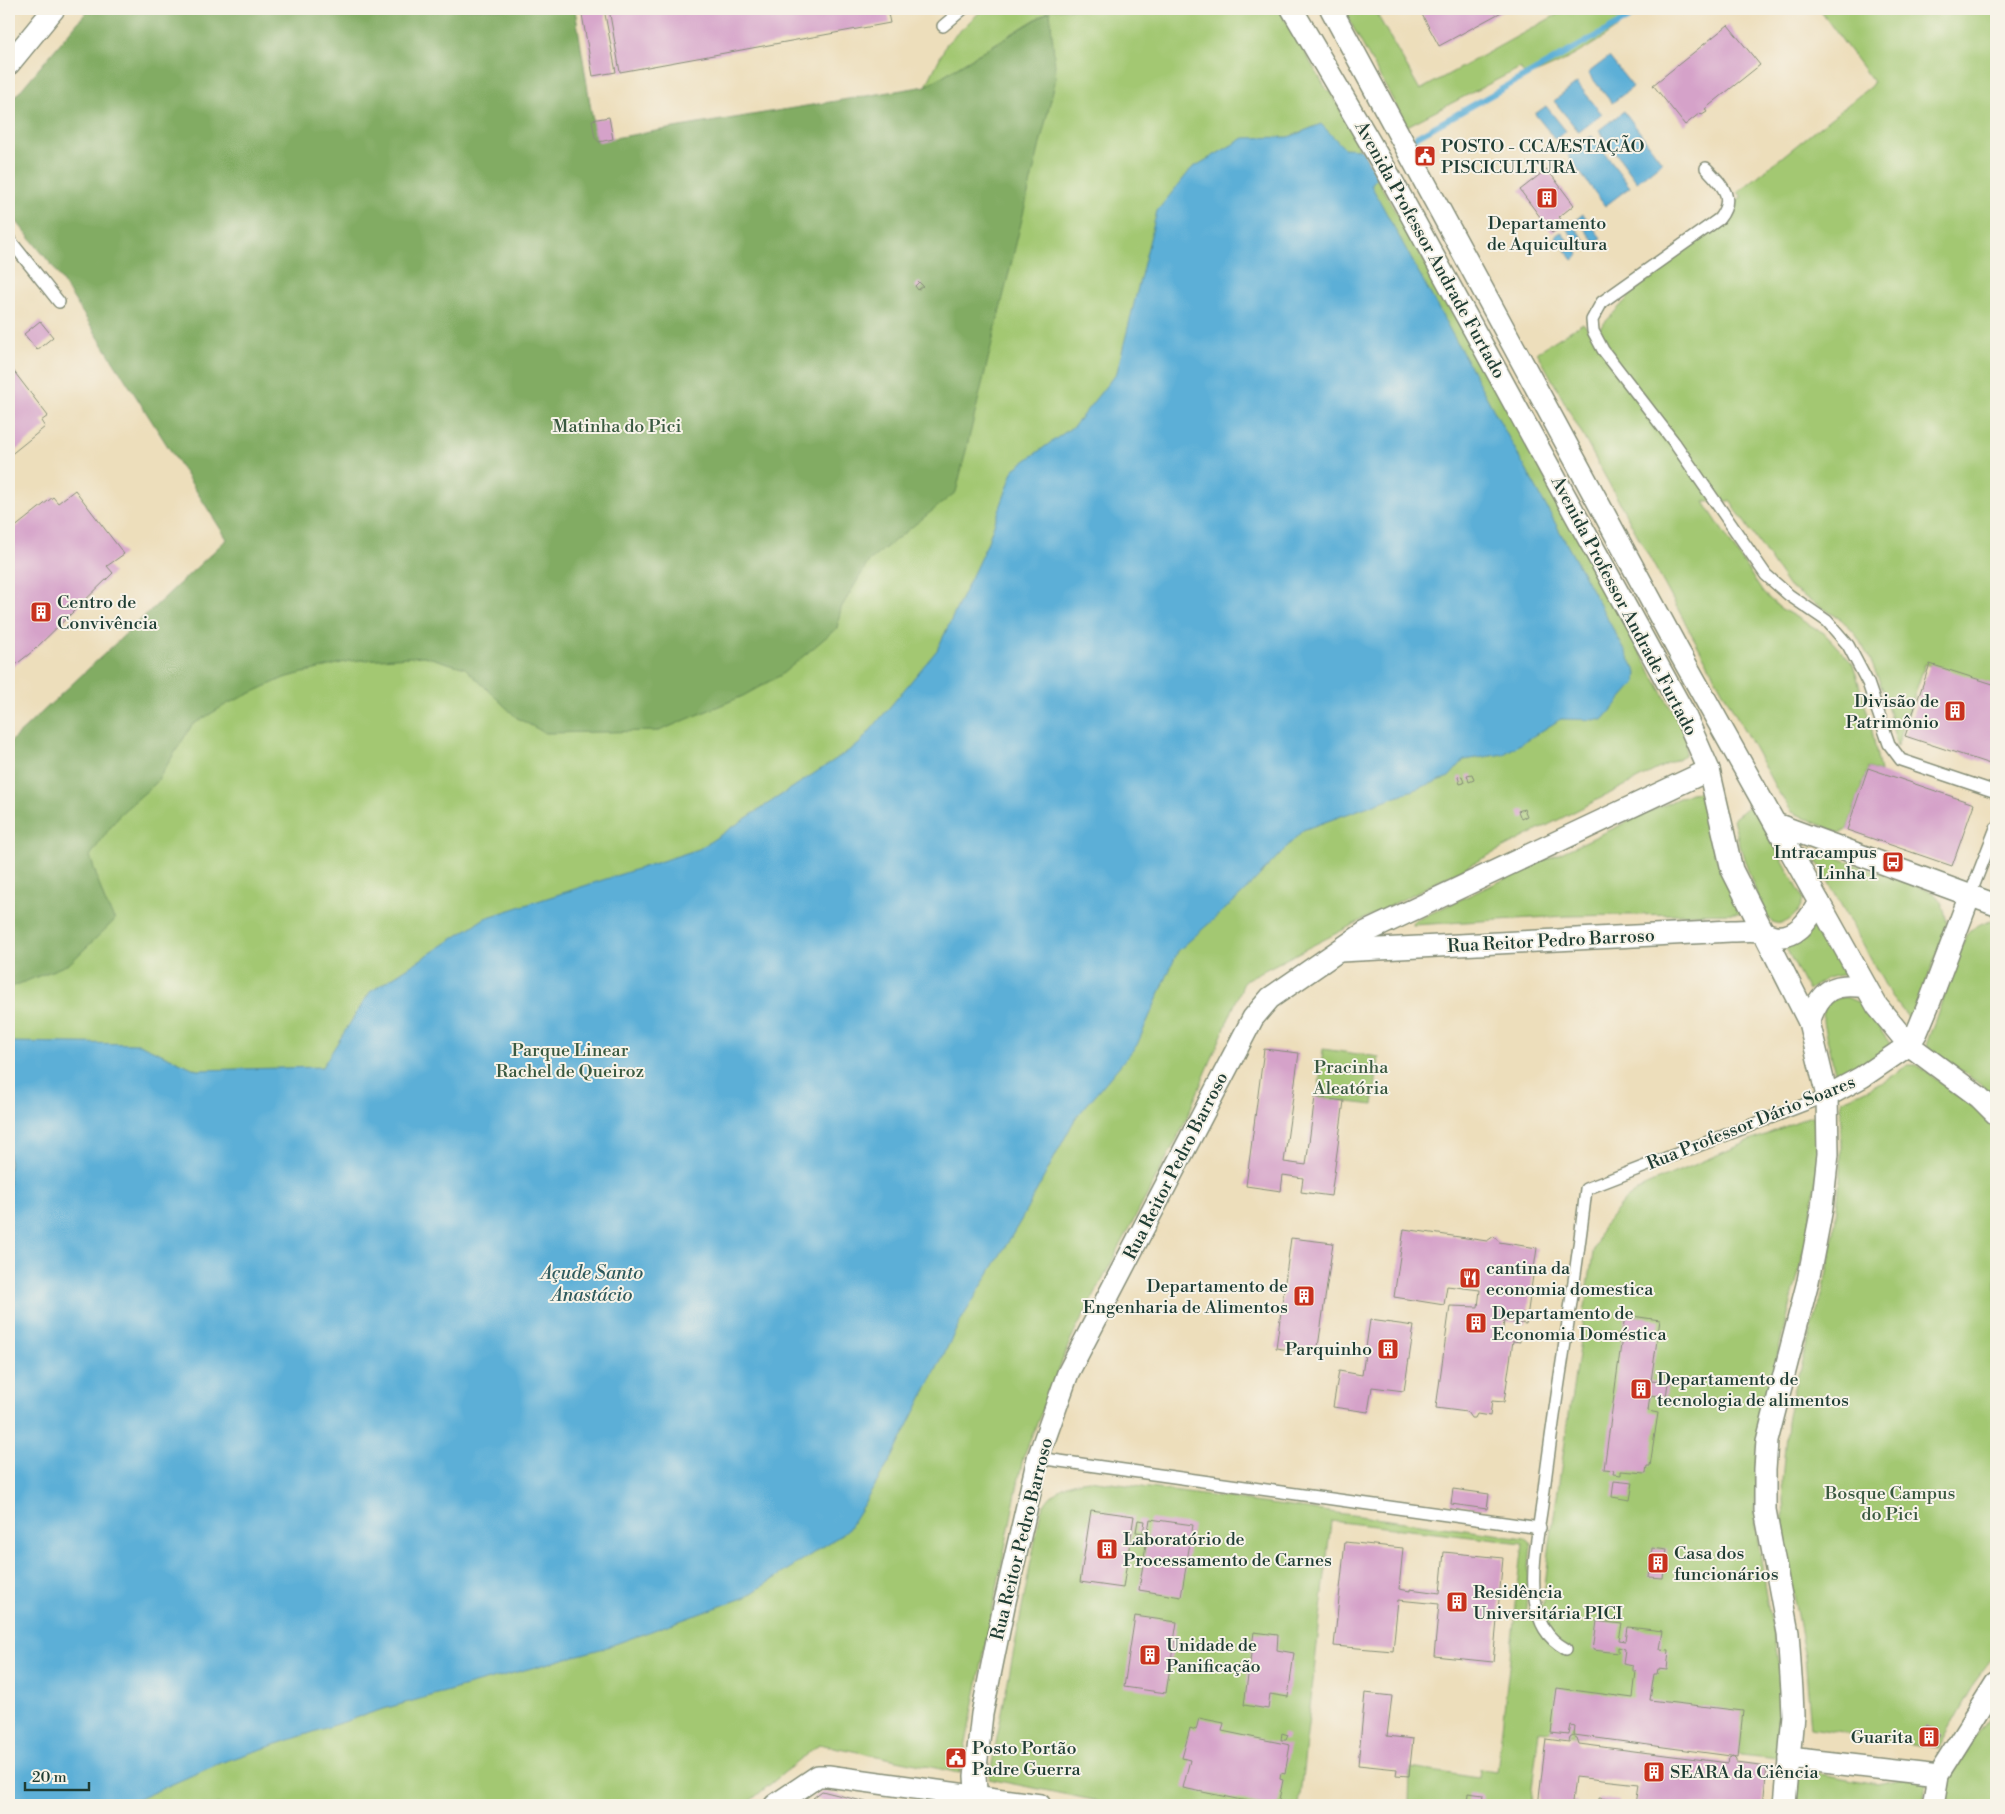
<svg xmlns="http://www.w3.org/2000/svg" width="2005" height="1814" viewBox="0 0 2005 1814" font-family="'Libre Bodoni',serif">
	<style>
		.green { fill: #a3c872; stroke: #618253 }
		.forest { fill: #82ac64; stroke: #50744c }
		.water { fill: #5cafd7; stroke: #3e7686 }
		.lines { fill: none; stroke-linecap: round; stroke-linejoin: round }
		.stream { stroke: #5cafd7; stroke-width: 6 }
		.building { fill: #d5a2c9 }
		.service-casing { stroke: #868e78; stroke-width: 14 }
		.minor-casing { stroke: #868e78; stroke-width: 24 }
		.service { stroke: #fff; stroke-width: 11 }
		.minor { stroke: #fff; stroke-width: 21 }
		.labels { text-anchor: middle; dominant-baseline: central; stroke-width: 4; stroke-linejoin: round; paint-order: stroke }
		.poi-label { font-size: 18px; fill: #1f3d34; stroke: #f7f3e8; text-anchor: start }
		.street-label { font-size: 18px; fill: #1f3d34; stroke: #f7f3e8 }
		.park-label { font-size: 18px; fill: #395940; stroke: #f7f3e8 }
		.water-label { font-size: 19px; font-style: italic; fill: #2e5a5d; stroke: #f7f3e8 }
	</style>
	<rect width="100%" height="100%" fill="#f7f3e8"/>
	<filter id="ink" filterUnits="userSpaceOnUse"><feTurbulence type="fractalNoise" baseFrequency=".02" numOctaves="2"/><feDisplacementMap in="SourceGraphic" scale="10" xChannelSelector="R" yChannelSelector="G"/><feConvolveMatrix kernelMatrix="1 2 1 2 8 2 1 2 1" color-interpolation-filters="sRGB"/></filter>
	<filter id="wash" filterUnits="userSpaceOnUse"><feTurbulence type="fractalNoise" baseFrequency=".0096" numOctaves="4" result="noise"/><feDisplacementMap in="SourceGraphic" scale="20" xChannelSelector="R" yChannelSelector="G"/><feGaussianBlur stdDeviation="1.12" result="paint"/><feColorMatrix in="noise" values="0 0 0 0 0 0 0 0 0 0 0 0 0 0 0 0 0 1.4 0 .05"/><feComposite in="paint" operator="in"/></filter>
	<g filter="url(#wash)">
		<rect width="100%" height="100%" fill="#eddebb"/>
		<g class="green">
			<polygon points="983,9 1277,9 1280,11 1327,90 1331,92 1360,149 1501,397 1687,738 1685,755 1245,980 1182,1129 1071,1339 1023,1458 960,1773 819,1744 745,1805 9,1805 9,755 950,79 1049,11 926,86 947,43"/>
			<path d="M1343,9H1374L1420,90L1567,9H1641C1606,38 1569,62 1526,77L1520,68L1407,126Z"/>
			<polygon points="1819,9 1996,9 1996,688 1925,664 1897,747 1885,695 1870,659 1856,635 1842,620 1789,587 1730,501 1704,502 1763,593 1780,608 1824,633 1853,664 1871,725 1880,772 1868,768 1847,830 1839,833 1792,812 1777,790 1537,352 1583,323 1593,335 1658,266 1742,197 1738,192 1871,86 1873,82"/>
			<polygon points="1701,792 1707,798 1714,853 1741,913 1566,916 1413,925 1412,922 1690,793"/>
			<path d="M1752,804L1803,898C1801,914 1780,934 1767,917C1752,885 1741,853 1733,819Z"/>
			<path d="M1810,848L1932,892C1944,900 1946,915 1947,929L1911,1021L1891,996Z"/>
			<path d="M1996,919V1096L1926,1045L1966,935C1974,926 1985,921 1996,919Z"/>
			<polygon points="1816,921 1846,974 1827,978 1808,991 1785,946 1789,946"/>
			<path d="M1846,997L1862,1004L1891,1045L1890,1049L1839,1079C1833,1071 1832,1058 1830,1049C1824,1029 1812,999 1846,997Z"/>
			<polygon points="1323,1049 1379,1057 1373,1105 1318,1098"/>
			<polygon points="1908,1065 1917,1065 1974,1108 1996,1129 1996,1655 1972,1687 1938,1748 1811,1728 1805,1657 1786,1558 1782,1481 1787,1422 1794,1388 1824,1288 1834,1233 1841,1171 1841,1101 1881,1083"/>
			<path d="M1810,1116L1817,1118L1818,1168L1806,1245L1764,1406L1756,1457L1755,1524L1779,1667L1782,1709L1777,1758L1539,1731L1530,1805H1409L1410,1768L1479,1778L1480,1769L1497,1771L1523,1543L1331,1521L1299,1805H1118L989,1779L1041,1510C1053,1489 1066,1483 1089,1480L1525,1538L1531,1543L1525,1620L1543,1605L1550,1543L1593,1253L1602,1228L1623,1202L1646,1185Z"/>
			<polygon points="1996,1709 1996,1805 1945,1805 1952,1772"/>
			<polygon points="1803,1771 1878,1784 1907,1778 1926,1784 1923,1805 1794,1805 1798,1777"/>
		</g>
		<polygon class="forest" points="89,9 575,9 596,141 926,86 1050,11 1056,78 956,492 869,561 841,608 837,628 781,675 743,696 659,731 545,733 517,718 465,668 424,656 349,661 284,678 227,704 192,725 156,783 120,814 90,856 105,902 115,920 69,964 9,988 9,743 227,539 54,268 9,212 9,104"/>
		<g class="water">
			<polygon points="1609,57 1633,87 1612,103 1588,73"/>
			<polygon points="1577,83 1602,114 1579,132 1554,101"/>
			<polygon points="1546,106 1566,131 1555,139 1535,114"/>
			<polygon points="1624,111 1662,162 1637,182 1599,130"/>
			<polygon points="1321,124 1344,148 1361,149 1377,177 1371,185 1637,673 1636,682 1603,720 1561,719 1504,754 1464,760 1449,777 1303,830 1240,896 1178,951 1137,1045 1075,1119 1020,1222 960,1322 892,1458 847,1531 746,1597 604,1648 380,1710 220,1763 125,1805 9,1805 9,1042 139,1044 197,1070 322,1067 370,992 485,918 699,849 859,744 937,650 987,544 1014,469 1075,425 1117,372 1157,211 1192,168 1244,138 1289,137"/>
			<polygon points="1592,136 1630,187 1605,206 1568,156"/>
			<polygon points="1583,214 1601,238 1595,243 1577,219"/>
			<polygon points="1571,223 1590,247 1584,251 1566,228"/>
			<polygon points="1561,232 1579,255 1573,260 1555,236"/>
		</g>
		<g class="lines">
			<polyline class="stream" points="1416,137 1645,9"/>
		</g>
		<g id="blocks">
			<g class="building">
				<polygon points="581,9 604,9 616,72 593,76"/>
				<polygon points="609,9 887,9 890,23 620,72"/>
				<polygon points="1419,9 1507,9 1439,46"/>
				<polygon points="1728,25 1760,65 1705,109 1707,112 1702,115 1700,113 1685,125 1653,85"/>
				<polygon points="609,117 613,139 599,142 595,138 592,120"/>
				<polygon points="1547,169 1574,205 1559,217 1565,224 1552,233 1520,190"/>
				<polygon points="919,282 923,286 918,290 915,286"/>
				<polygon points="40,321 53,337 37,350 24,334"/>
				<polygon points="9,365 48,416 41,421 45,427 9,456"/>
				<polygon points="75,490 124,554 107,566 113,573 33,651 9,670 9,532 53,497 58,503"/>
				<polygon points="1930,664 1996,685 1996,766 1905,736"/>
				<polygon points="1868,768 1974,804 1952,866 1847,830"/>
				<polygon points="1472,774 1474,780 1469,782 1467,775"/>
				<polygon points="1462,776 1464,783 1460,784 1458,777"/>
				<polygon points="1524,809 1527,816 1521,819 1518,811"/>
				<polygon points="1264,1049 1299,1053 1284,1162 1306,1165 1315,1097 1344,1101 1331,1196 1301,1192 1303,1178 1283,1175 1281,1191 1246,1186"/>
				<polygon points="1404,1229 1487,1241 1494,1236 1499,1242 1537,1248 1526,1324 1504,1321 1502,1335 1520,1337 1520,1342 1513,1341 1504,1402 1492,1401 1490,1416 1477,1414 1475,1418 1471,1418 1467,1412 1436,1408 1450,1306 1478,1307 1480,1290 1447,1286 1444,1305 1394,1297"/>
				<polygon points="1291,1238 1333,1243 1317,1354 1276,1348"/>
				<polygon points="1625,1315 1660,1320 1651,1381 1668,1383 1666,1397 1650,1395 1648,1411 1658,1413 1650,1466 1647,1466 1646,1473 1621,1471 1621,1475 1613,1474 1614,1470 1604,1469"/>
				<polygon points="1370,1320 1414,1326 1404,1391 1372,1387 1368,1412 1333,1407 1339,1371 1362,1375"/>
				<polygon points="1614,1481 1633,1483 1630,1500 1612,1497"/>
				<polygon points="1453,1489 1489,1494 1487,1509 1451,1504"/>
				<polygon points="1091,1510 1134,1516 1123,1588 1080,1582"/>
				<polygon points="1150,1519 1193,1525 1181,1597 1139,1590"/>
				<polygon points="1138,1520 1145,1521 1143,1533 1136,1532"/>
				<polygon points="1345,1542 1403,1548 1399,1589 1410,1591 1410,1589 1440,1593 1444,1552 1503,1558 1493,1662 1434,1656 1439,1604 1398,1600 1393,1651 1334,1646"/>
				<polygon points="1652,1548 1667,1550 1663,1578 1649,1577"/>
				<polygon points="1135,1616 1177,1622 1166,1693 1124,1687"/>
				<polygon points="1597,1621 1622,1624 1619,1640 1626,1641 1628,1627 1663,1631 1660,1649 1669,1650 1667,1670 1658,1669 1657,1674 1654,1674 1650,1700 1743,1711 1738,1757 1574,1735 1575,1726 1571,1725 1569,1735 1551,1733 1557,1688 1633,1698 1636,1671 1633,1671 1633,1666 1623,1664 1625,1649 1618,1647 1618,1653 1593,1650"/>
				<polygon points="1254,1632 1278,1635 1277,1650 1294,1653 1288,1697 1270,1694 1268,1709 1244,1705"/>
				<polygon points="1365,1693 1392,1696 1387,1736 1413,1739 1409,1776 1396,1775 1397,1769 1358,1765"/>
				<polygon points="1199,1718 1224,1723 1222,1731 1290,1745 1285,1774 1281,1773 1280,1779 1283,1780 1278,1805 1266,1805 1183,1788 1190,1760 1182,1758 1190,1728 1196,1730"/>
				<polygon points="1926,1725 1938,1731 1936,1734 1940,1735 1934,1747 1919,1739"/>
				<polygon points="1282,1733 1288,1735 1286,1740 1281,1740"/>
				<polygon points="1573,1736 1577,1738 1579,1744 1728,1763 1729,1758 1734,1756 1737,1759 1737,1763 1767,1767 1763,1805 1636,1805 1639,1784 1575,1777 1572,1802 1577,1803 1577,1805 1538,1805 1546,1739 1569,1742 1570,1738"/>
				<polygon points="950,1755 963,1758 962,1761 949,1759"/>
				<polygon points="822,1791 866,1802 865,1805 840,1805 813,1798"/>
				<polygon points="1468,1793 1483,1795 1482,1805 1467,1805"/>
				<polygon points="1599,1798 1619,1801 1619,1805 1599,1805"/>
			</g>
		</g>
	</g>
	<g filter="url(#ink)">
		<use href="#blocks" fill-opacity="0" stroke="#868e78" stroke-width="1"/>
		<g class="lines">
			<g class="service-casing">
				<g id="service">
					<polyline points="943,26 963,9"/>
					<path d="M1706,168C1722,185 1736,197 1719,219L1602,302L1592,320L1593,331L1603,350L1674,442L1766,575L1789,595L1827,621L1848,645L1868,683L1889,744L1901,760L1996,792"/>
					<polyline points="9,239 59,302"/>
					<polyline points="1970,895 1996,828"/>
					<polyline points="1038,1458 1540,1528"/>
					<path d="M1566,1649C1546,1638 1539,1623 1535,1600C1530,1567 1540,1524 1544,1490C1556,1390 1575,1290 1586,1189L1827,1096"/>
				</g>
			</g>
			<g class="minor-casing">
				<g id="minor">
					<polyline points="1292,9 1389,175 1684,713 1709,770 1732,870 1809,1022 1827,1096 1828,1154 1822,1208 1808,1281 1767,1441 1765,1469 1765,1510 1788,1633 1792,1691 1793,1715 1785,1805"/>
					<polyline points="1331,9 1679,652 1877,1006 1909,1045 1979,1097 1996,1114"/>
					<polyline points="9,64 54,9"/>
					<polyline points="1776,824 1996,905"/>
					<path d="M1340,951L1731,931C1741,931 1751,930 1760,931C1764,931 1767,934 1771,935C1795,942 1809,920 1819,902"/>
					<path d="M1809,1022C1820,990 1833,982 1866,987"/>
					<polyline points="1827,1096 1862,1077 1909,1045 1917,1032 1930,1001 1970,895"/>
					<polyline points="1789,1758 1938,1775"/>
					<polyline points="775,1805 818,1776 828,1776 1040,1805"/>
					<polyline points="977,1805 975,1776 982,1714 1004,1606 1038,1458 1068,1373 1253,1018 1270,998 1366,932 1709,770"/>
					<polyline points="1933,1805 1938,1775 1996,1683"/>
				</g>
			</g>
			<use href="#service" class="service"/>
			<use href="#minor" class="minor"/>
		</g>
	</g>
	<defs>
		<g id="civic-square" transform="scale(1.125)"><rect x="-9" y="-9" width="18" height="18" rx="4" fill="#c8321e" stroke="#f7f3e8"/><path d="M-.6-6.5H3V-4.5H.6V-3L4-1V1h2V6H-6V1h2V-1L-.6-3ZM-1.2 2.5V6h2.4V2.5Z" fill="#fff"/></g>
		<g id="building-square" transform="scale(1.125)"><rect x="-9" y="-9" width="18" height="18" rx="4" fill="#c8321e" stroke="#f7f3e8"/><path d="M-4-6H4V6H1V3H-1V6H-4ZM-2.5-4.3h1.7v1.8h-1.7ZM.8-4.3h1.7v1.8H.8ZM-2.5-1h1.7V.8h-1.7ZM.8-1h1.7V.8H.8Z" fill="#fff"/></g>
		<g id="bus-square" transform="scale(1.125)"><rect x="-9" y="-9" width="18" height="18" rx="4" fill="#c8321e" stroke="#f7f3e8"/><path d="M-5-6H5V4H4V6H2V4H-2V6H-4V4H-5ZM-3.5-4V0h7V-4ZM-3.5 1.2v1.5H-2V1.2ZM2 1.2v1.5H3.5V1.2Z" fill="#fff"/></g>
		<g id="restaurant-square" transform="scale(1.125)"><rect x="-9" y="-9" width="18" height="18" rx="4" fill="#c8321e" stroke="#f7f3e8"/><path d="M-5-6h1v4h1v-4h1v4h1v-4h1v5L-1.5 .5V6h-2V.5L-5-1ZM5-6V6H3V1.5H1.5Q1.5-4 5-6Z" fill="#fff"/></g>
	</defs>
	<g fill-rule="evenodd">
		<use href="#civic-square" x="1425" y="156"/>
		<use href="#building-square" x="1547" y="198"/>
		<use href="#building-square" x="41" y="612"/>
		<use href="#building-square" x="1955" y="711"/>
		<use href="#bus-square" x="1893" y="862"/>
		<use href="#restaurant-square" x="1470" y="1278"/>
		<use href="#building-square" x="1304" y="1296"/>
		<use href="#building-square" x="1476" y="1323"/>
		<use href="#building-square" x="1388" y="1349"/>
		<use href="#building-square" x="1641" y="1389"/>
		<use href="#building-square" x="1107" y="1549"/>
		<use href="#building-square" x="1658" y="1563"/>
		<use href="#building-square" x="1457" y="1602"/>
		<use href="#building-square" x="1150" y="1655"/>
		<use href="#building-square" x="1929" y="1737"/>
		<use href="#civic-square" x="956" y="1758"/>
		<use href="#building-square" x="1654" y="1772"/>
	</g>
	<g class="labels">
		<g class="poi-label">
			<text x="1441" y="146">POSTO - CCA/ESTAÇÃO<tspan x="1441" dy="21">PISCICULTURA</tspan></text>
			<text x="1547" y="223" text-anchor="middle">Departamento<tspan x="1547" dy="21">de Aquicultura</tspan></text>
			<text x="57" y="602">Centro de<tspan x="57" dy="21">Convivência</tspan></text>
			<text x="1939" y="701" text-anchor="end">Divisão de<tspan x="1939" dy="21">Patrimônio</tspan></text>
			<text x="1877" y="852" text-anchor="end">Intracampus<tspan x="1877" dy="21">Linha 1</tspan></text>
			<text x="1486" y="1268">cantina da<tspan x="1486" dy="21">economia domestica</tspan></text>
			<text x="1288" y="1286" text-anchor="end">Departamento de<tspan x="1288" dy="21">Engenharia de Alimentos</tspan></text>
			<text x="1492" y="1313">Departamento de<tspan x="1492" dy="21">Economia Doméstica</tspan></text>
			<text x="1372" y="1349" text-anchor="end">Parquinho</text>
			<text x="1657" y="1379">Departamento de<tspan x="1657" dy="21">tecnologia de alimentos</tspan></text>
			<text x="1123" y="1539">Laboratório de<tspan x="1123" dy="21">Processamento de Carnes</tspan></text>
			<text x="1674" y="1553">Casa dos<tspan x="1674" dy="21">funcionários</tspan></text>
			<text x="1473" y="1592">Residência<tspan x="1473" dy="21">Universitária PICI</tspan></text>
			<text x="1166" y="1645">Unidade de<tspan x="1166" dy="21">Panificação</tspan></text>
			<text x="1913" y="1737" text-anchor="end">Guarita</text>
			<text x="972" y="1748">Posto Portão<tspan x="972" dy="21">Padre Guerra</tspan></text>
			<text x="1670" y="1772">SEARA da Ciência</text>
		</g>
		<g class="street-label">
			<text transform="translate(1430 250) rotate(61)">Avenida Professor Andrade Furtado</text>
			<text transform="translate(1624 606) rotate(62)">Avenida Professor Andrade Furtado</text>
			<text transform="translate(1551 941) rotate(-3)">Rua Reitor Pedro Barroso</text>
			<text transform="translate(1751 1123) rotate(-22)">Rua Professor Dário Soares</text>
			<text transform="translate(1176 1166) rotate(-63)">Rua Reitor Pedro Barroso</text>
			<text transform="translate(1022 1539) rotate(-76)">Rua Reitor Pedro Barroso</text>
		</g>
		<g class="park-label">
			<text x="617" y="426">Matinha do Pici</text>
			<text x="570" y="1050">Parque Linear<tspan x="570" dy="21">Rachel de Queiroz</tspan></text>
			<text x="1351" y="1067">Pracinha<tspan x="1351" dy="21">Aleatória</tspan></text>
			<text x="1890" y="1493">Bosque Campus<tspan x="1890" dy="21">do Pici</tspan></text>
		</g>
		<g class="water-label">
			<text x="592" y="1273">Açude Santo<tspan x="592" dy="22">Anastácio</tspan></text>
		</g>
	</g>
	<rect width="2005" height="1814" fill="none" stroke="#f7f3e8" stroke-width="30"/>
	<path d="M25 1782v8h64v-8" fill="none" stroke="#1f3d34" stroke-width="2.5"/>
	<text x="32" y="1782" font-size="15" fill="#1f3d34" stroke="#f7f3e8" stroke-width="4" paint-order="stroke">20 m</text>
</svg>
